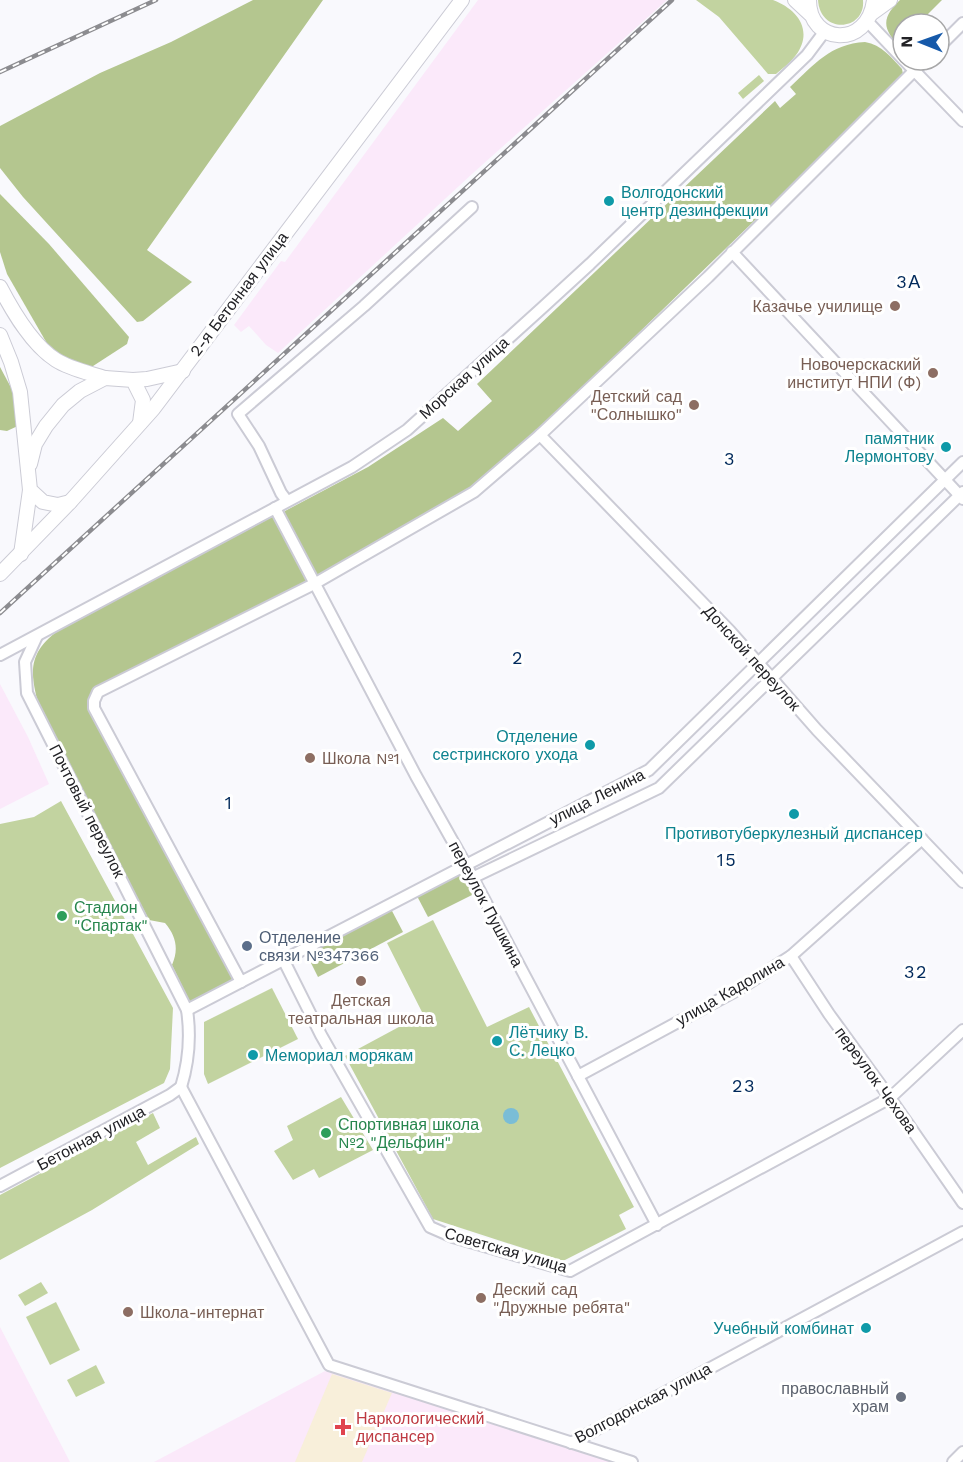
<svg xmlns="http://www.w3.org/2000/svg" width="963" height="1462" viewBox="0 0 963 1462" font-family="'Work Sans',sans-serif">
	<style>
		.industrial { fill: #fbe9fa }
		.medical { fill: #f8efda }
		.green { fill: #c2d3a0 }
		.forest { fill: #b4c68f }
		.water { fill: #7abdd6 }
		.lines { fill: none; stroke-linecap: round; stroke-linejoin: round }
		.minor-casing { stroke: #cbcbd5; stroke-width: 14 }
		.major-casing { stroke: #cbcbd5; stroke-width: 16 }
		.minor { stroke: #fff; stroke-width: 10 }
		.major { stroke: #fff; stroke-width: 14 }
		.rail-casing { stroke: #8c8c90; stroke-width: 4.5 }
		.rail { stroke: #fff; stroke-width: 2; stroke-dasharray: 7; stroke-linecap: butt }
		.culture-dot { fill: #0f9aa8; stroke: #fff; stroke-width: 2 }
		.education-dot { fill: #8d6e63; stroke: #fff; stroke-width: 2 }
		.leisure-dot { fill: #2e9e5b; stroke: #fff; stroke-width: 2 }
		.service-dot { fill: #5c6f8a; stroke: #fff; stroke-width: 2 }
		.worship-dot { fill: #6b7280; stroke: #fff; stroke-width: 2 }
		.health-dot { fill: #e0444e; stroke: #fff; stroke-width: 2 }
		.labels { text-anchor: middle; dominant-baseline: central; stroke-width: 6; stroke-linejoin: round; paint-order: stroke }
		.culture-label { font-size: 16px; fill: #0d838f; stroke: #fff; text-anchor: start }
		.street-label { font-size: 16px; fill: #222226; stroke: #fff }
		.education-label { font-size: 16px; fill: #785e54; stroke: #fff; text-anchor: end }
		.leisure-label { font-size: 16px; fill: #27864d; stroke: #fff; text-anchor: start }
		.service-label { font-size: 16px; fill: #4e5e75; stroke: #fff; text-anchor: start }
		.worship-label { font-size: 16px; fill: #5b616d; stroke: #fff; text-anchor: end }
		.health-label { font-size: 16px; fill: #be3a42; stroke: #fff; text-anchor: start }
		.neighbourhood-label { font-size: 18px; letter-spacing: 1.5px; fill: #00295b; stroke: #fff }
	</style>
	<rect width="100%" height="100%" fill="#f9f9fd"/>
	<g class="industrial">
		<polygon points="478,0 667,0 472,174 278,353 266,345 249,326 241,332 234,325 281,261 285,262"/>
		<polygon points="0,684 28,737 49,784 0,809"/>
		<polygon points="0,1327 70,1462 0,1462"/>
		<polygon points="325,1371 621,1462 154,1462"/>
	</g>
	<polygon class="medical" points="332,1374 392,1393 362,1462 295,1462"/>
	<g class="green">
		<path d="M696,0H773C797,9 814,30 796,55C791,62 783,68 776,74H768L719,17Z"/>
		<path d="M818,0H863C866,31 820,35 818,0Z"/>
		<polygon points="759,75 764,81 743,99 738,93"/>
		<polygon points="61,801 173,1008 170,1069 164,1083 0,1168 0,824 34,817"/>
		<polygon points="433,920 487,1027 529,1007 634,1207 619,1215 626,1229 563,1261 433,1219 345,1056 423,1014 387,943"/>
		<polygon points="272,988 298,1039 208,1084 204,1074 204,1022"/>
		<polygon points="341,1097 373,1150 319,1178 314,1169 293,1180 274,1151 293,1140 287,1126"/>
		<polygon points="153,1113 160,1128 136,1142 148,1165 196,1137 199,1144 92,1210 0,1260 0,1195"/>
		<polygon points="41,1282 48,1293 25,1306 18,1295"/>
		<polygon points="56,1302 80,1350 50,1365 26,1317"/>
		<polygon points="96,1365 105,1383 76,1397 67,1380"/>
	</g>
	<g class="forest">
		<polygon points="253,0 323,0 147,250 192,282 143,321 137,322 23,197 0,168 0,126 100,73 171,42"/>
		<path d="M900,0H942L918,24H903V51C885,31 878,21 900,0Z"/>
		<path d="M865,42C882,45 891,57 902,69L903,74L902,78L472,494L318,579L283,514L285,511L368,467L443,418L458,431L492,401L477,384L775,101L780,108L796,94L790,87C815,64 830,44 865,42Z"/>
		<polygon points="0,194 49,244 129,337 127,344 90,368 70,371 49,347 7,274 0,252"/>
		<polygon points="0,367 23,410 22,424 7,431 0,430"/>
		<path d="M274,516L308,580L307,583L97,689L90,698V708L235,980L191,1004L172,965C179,949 176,936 165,923L149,920L40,710C29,671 27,652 63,627Z"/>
		<polygon points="462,871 474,894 428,917 417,896"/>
		<polygon points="391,909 403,932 318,977 306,953"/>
	</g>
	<circle class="water" cx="511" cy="1116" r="8"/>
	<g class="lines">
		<g class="minor-casing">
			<g id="minor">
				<polyline points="868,22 903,59"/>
				<polyline points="939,47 963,23"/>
				<polyline points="904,60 963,121"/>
				<polyline points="732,252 963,499"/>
				<polyline points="540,435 730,631 817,730 963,882"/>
				<polyline points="287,501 281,493 259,446 238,414 364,306 472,207"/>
				<polyline points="275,508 416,776 466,865 657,1225"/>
				<path d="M37,636L25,662L27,693L187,1010C191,1037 189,1061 181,1087"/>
				<polyline points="0,655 352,467 407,430 542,308 590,264 807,55 825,31"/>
				<polyline points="472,878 659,788 963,492"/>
				<polyline points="791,956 829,1014 890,1098 963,1203"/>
				<polyline points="283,959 321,1035 430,1227 453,1237 570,1271 890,1098 963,1030"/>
				<polyline points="241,982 94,708 94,701 98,692 314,584 474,492 540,435 708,277 925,60"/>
				<polyline points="187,1010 649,770 963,462"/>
				<polyline points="578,1076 741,988 791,956 922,839"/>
				<polyline points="181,1087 329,1365 632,1462"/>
				<polyline points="0,1186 170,1095 181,1087"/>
				<polyline points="571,1443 963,1232"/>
				<polyline points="953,1462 963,1452"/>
			</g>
		</g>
		<g class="major-casing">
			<g id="major">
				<polyline points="795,0 810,14"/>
				<path d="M809,0C809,45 868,49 874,0"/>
				<polyline points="872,13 890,0"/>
				<path d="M0,287C13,312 32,345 56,360C70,369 90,373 105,378"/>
				<polyline points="0,335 11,362 20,392 30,490 43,502 58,505 70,502"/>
				<polyline points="133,380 147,379 183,371"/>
				<polyline points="30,464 35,444 46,426 63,405 80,391 105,378 133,380 143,400 140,423"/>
				<polyline points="21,554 30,490"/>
				<polyline points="0,574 70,502 153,409 462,0"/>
			</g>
		</g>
		<use href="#minor" class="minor"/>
		<use href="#major" class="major"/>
		<g class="rail-casing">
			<g id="rail">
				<polyline points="0,72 156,0"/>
				<polyline points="0,613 672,0"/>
			</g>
		</g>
		<use href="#rail" class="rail"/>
	</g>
	<g class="culture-dot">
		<circle cx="609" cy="201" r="6"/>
		<circle cx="946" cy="447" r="6"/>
		<circle cx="590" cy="745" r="6"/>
		<circle cx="794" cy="814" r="6"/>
		<circle cx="497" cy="1041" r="6"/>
		<circle cx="253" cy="1055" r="6"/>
		<circle cx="866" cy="1328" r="6"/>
	</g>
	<g class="education-dot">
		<circle cx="895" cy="306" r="6"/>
		<circle cx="933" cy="373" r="6"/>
		<circle cx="694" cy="405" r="6"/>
		<circle cx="310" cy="758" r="6"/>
		<circle cx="361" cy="981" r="6"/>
		<circle cx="481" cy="1298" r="6"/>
		<circle cx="128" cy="1312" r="6"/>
	</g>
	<g class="leisure-dot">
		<circle cx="62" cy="916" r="6"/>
		<circle cx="326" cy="1133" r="6"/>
	</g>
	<circle class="service-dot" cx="247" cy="946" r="6"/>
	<circle class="worship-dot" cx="901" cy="1397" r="6"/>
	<path class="health-dot" d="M340 1418h6v6h6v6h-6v6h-6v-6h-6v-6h6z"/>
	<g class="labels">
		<g class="culture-label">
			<text x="621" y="192">Волгодонский<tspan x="621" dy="18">центр дезинфекции</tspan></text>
			<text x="934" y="438" text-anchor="end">памятник<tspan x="934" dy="18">Лермонтову</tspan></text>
			<text x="578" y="736" text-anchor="end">Отделение<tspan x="578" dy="18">сестринского ухода</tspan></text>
			<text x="794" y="833" text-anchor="middle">Противотуберкулезный диспансер</text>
			<text x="509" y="1032">Лётчику В.<tspan x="509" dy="18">С. Лецко</tspan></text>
			<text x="265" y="1055">Мемориал морякам</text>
			<text x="854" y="1328" text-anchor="end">Учебный комбинат</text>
		</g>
		<g class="street-label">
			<text transform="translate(239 294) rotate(-53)">2-я Бетонная улица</text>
			<text transform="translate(464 378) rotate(-42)">Морская улица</text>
			<text transform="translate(752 658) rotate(48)">Донской переулок</text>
			<text transform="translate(597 797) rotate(-27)">улица Ленина</text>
			<text transform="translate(87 811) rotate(63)">Почтовый переулок</text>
			<text transform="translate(486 904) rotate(62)">переулок Пушкина</text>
			<text transform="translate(730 991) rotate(-30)">улица Кадолина</text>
			<text transform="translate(876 1080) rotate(54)">переулок Чехова</text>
			<text transform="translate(91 1138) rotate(-28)">Бетонная улица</text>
			<text transform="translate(506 1250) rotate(16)">Советская улица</text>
			<text transform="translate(643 1403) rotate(-28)">Волгодонская улица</text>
		</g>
		<g class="education-label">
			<text x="883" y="306">Казачье училище</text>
			<text x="921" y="364">Новочерскаский<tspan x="921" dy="18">институт НПИ (Ф)</tspan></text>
			<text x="682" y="396">Детский сад<tspan x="682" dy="18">"Солнышко"</tspan></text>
			<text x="322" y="758" text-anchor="start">Школа №1</text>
			<text x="361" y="1000" text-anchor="middle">Детская<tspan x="361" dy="18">театральная школа</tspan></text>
			<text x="493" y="1289" text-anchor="start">Деский сад<tspan x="493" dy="18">"Дружные ребята"</tspan></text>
			<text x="140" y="1312" text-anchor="start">Школа-интернат</text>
		</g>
		<g class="leisure-label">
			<text x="74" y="907">Стадион<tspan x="74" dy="18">"Спартак"</tspan></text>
			<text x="338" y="1124">Спортивная школа<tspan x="338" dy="18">№2 "Дельфин"</tspan></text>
		</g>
		<g class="service-label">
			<text x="259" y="937">Отделение<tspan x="259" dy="18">связи №347366</tspan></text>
		</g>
		<g class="worship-label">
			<text x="889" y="1388">православный<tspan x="889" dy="18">храм</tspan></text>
		</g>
		<g class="health-label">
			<text x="356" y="1418">Наркологический<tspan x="356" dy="18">диспансер</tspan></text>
		</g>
		<g class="neighbourhood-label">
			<text x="909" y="281">3А</text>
			<text x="730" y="458">3</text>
			<text x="518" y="657">2</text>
			<text x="229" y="802">1</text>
			<text x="727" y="859">15</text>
			<text x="916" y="971">32</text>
			<text x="744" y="1085">23</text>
		</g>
	</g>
	<g transform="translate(921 42) rotate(271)"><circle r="28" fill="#ffffff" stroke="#a7a7a8" stroke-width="1.5"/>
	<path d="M0-4.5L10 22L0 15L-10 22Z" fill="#1659a9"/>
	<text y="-9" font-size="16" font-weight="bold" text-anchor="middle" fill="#222226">N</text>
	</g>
</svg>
